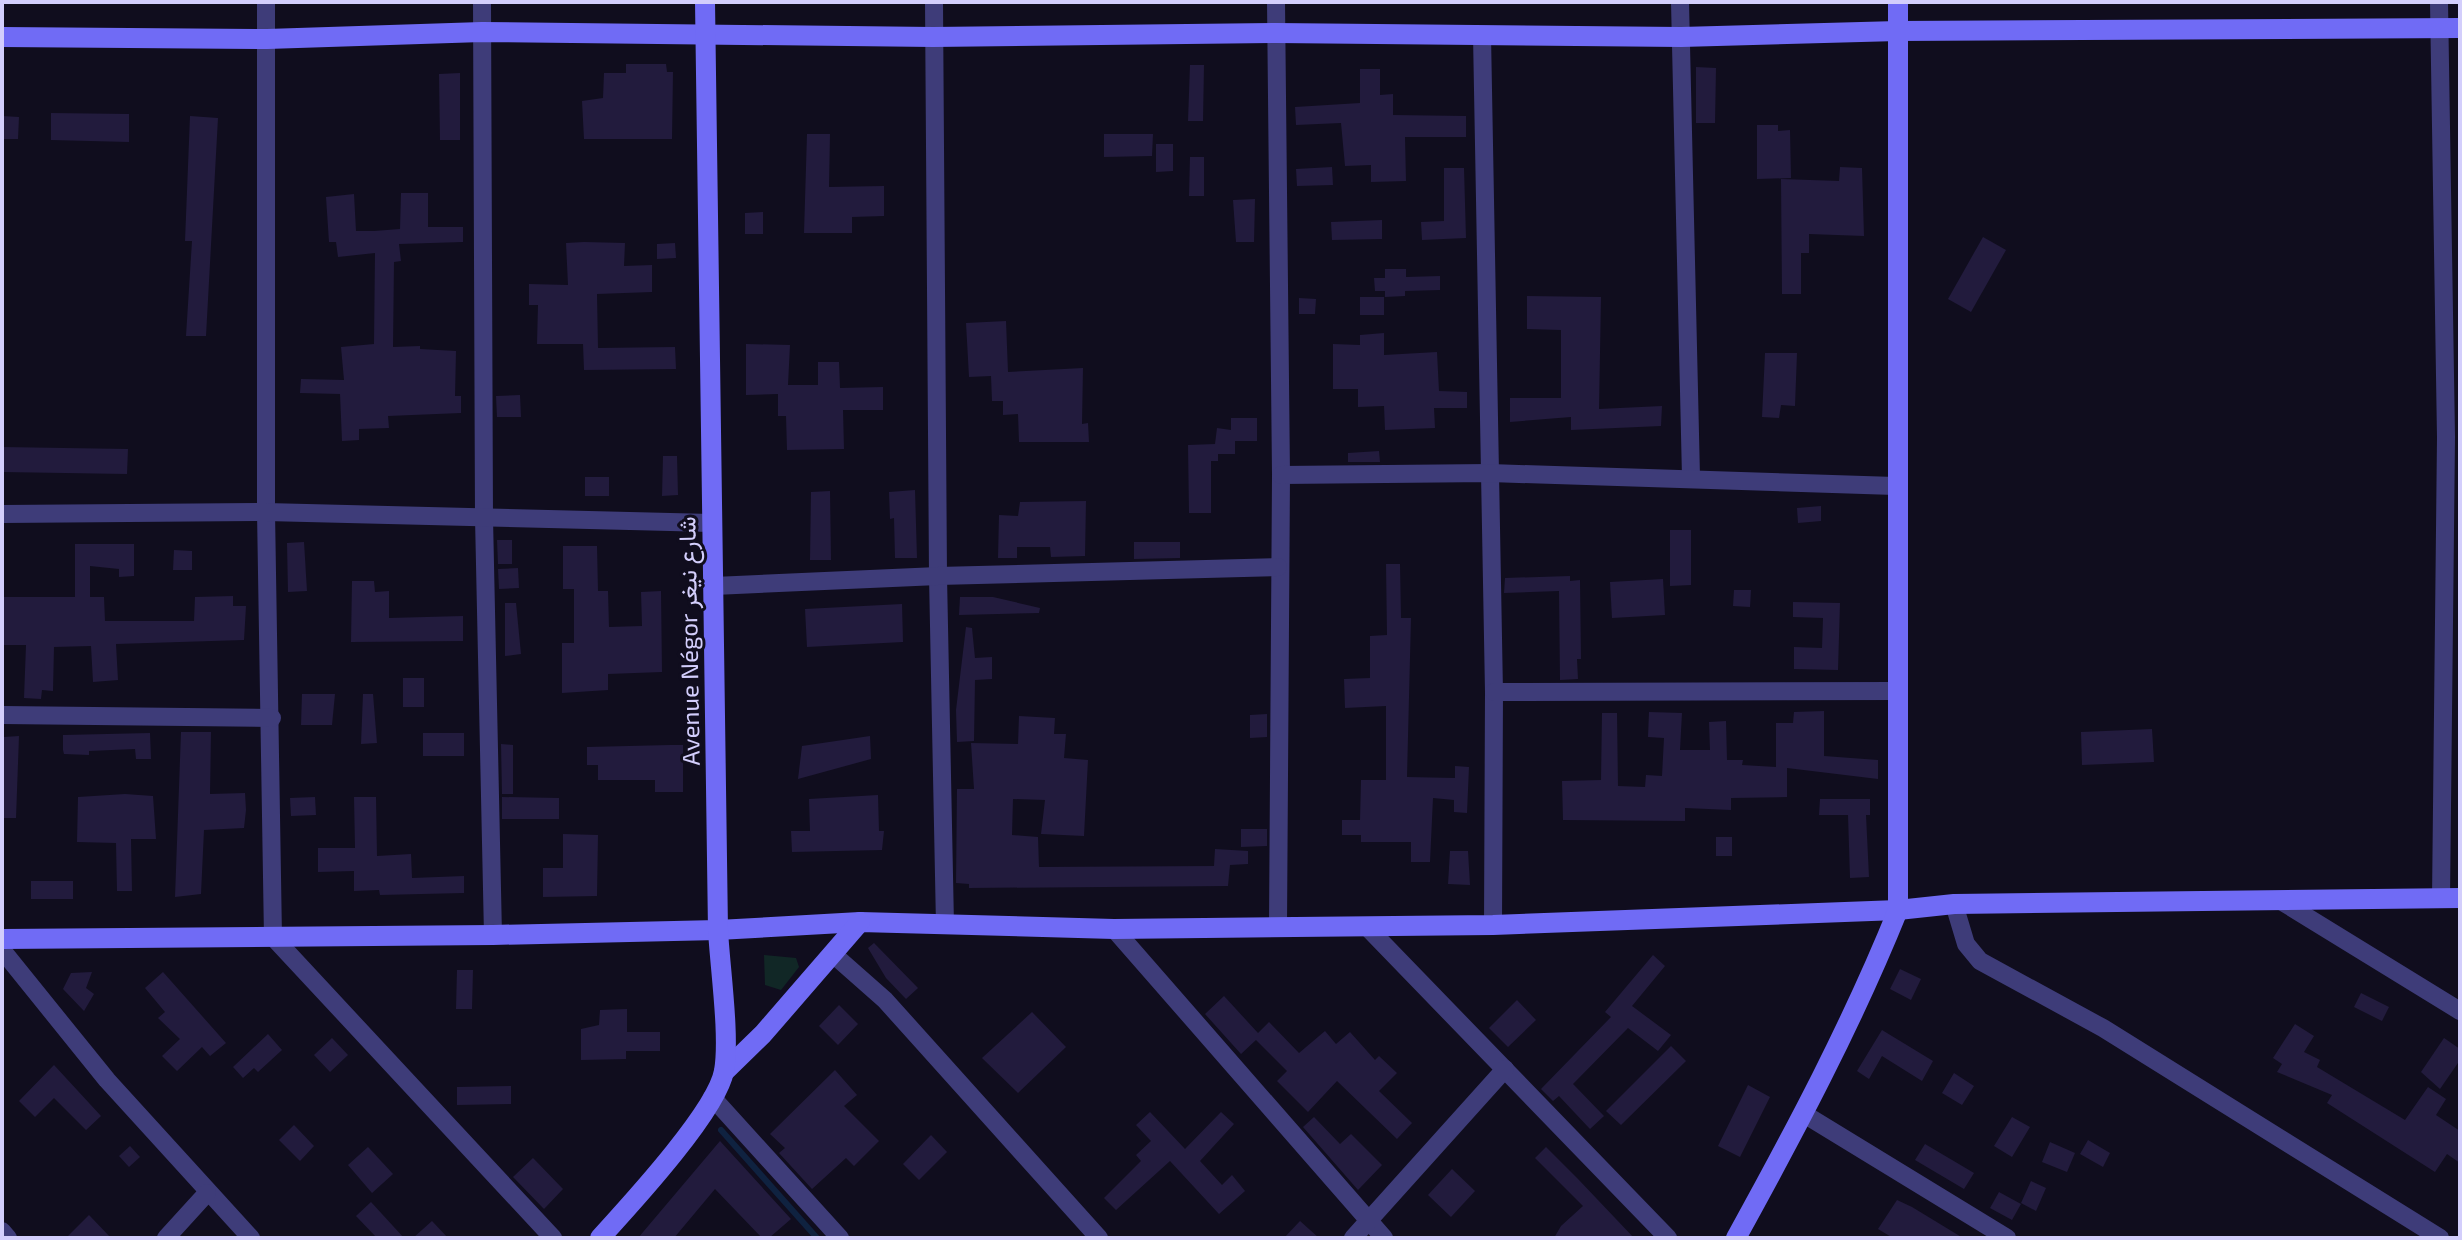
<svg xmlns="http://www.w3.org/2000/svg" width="2462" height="1240" viewBox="0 0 2462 1240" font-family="'Exo 2',Vazirmatn,sans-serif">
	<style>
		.green { fill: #112726 }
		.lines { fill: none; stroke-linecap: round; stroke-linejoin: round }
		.stream { stroke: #0f2240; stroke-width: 6 }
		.building { fill: #221b3d }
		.street { stroke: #3e3c79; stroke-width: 18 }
		.secondary { stroke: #706bf5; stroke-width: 20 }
		.labels { text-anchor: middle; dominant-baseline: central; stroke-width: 6; stroke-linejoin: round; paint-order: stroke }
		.street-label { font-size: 24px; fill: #d3cefc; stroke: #100d1e }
	</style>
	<rect width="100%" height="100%" fill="#100d1e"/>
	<polygon class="green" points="764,955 796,958 799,967 781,990 765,985"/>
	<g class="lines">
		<polyline class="stream" points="721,1130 817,1238"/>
	</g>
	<g class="building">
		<polygon points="626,64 666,64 667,72 673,72 672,139 584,139 582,101 603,98 604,73 626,73"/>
		<polygon points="1190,65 1204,65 1203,121 1188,121"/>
		<polygon points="1696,67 1716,68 1715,123 1696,123"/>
		<polygon points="1360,69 1380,69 1380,95 1393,94 1393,115 1466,116 1466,137 1405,137 1406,181 1371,182 1371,165 1345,166 1341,123 1296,125 1295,107 1360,103"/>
		<polygon points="460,73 460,140 440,140 439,74"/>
		<polygon points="51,113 129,114 129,142 51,140"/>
		<polygon points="2,116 19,117 18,139 2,139"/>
		<polygon points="190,116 218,118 206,336 186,336 192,241 185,241"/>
		<polygon points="1757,125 1778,125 1778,131 1790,130 1791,178 1757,179"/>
		<polygon points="807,134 830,134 829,187 884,186 884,216 852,217 852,233 804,233"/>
		<polygon points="1104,134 1153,134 1152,156 1104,157"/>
		<polygon points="1156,144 1173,144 1173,171 1156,172"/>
		<polygon points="1190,157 1204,157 1204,196 1189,196"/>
		<polygon points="1332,167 1333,185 1297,186 1296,169"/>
		<polygon points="1840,167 1862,168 1864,236 1809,234 1809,253 1801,253 1801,294 1782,294 1781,179 1839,181"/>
		<polygon points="1444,168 1464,168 1466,238 1422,240 1421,222 1444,221"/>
		<polygon points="401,193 428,193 428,227 463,227 463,242 399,244 401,261 394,262 393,347 420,346 420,349 456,351 455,396 461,396 461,413 388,416 389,428 359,429 359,440 342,441 340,394 300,393 301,379 344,380 341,347 374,344 375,253 338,257 336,242 329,242 326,197 354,194 356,231 374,231 400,229"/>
		<polygon points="1255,199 1254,242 1236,242 1233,200"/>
		<polygon points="763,212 763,234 745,234 745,213"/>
		<polygon points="1382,220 1382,239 1332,240 1331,222"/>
		<polygon points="1983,237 2006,250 1971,312 1948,299"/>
		<polygon points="584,242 625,243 624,266 652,265 652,292 597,294 598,348 675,347 676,369 584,370 583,344 537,344 538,305 529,305 529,284 568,285 566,243"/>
		<polygon points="675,243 676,258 657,259 657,244"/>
		<polygon points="1385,269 1406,269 1406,277 1440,276 1440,290 1405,291 1405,296 1385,297 1385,291 1375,291 1374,278 1385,278"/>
		<polygon points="1527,296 1601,297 1599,409 1662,406 1661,426 1571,430 1571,417 1510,422 1510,398 1561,398 1561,330 1527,329"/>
		<rect x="1360" y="297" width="24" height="18"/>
		<polygon points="1299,298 1316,299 1315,314 1299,314"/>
		<polygon points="1006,321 1008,372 1083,368 1082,424 1088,423 1089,442 1019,442 1018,414 1003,415 1003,401 992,401 991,376 969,377 966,323"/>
		<polygon points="1384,333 1384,355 1437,352 1439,391 1467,392 1467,408 1434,408 1435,428 1385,430 1384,406 1358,407 1358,389 1333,389 1333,344 1360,345 1360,335"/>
		<polygon points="746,344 790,345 788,385 818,385 818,362 839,362 840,388 883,387 883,410 843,410 844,449 787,450 786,416 778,416 778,394 746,395"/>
		<polygon points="1765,353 1797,353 1795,406 1781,405 1779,418 1762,417"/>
		<polygon points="520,395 521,417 497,417 496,396"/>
		<polygon points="1231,418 1257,418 1257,441 1235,441 1235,454 1218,454 1218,461 1211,461 1211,513 1189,513 1188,445 1215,444 1217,428 1231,430"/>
		<polygon points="2,447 128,449 127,474 2,472"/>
		<polygon points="1379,451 1380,462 1348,462 1348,453"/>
		<polygon points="663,456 677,456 678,495 662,496"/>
		<rect x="585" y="477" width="24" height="19"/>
		<polygon points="915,490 917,558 895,558 894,518 890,519 889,492"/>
		<polygon points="830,491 831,560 810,560 811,492"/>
		<polygon points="1086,501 1085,556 1051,557 1050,547 1017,547 1017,558 998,558 999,515 1018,516 1020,502"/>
		<polygon points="1821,506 1821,521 1798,523 1797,508"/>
		<polygon points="1670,530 1691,530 1691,585 1670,586"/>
		<polygon points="497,540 512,540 512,564 498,564"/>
		<polygon points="304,542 307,591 288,592 287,543"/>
		<polygon points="1134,542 1180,542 1180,558 1134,559"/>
		<polygon points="75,544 134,544 134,576 119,577 119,569 90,566 90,597 104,597 105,621 194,621 195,597 233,596 233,606 246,606 244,640 116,644 118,680 93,682 91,646 54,647 53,691 42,690 41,699 24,698 26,645 2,645 2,597 75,597"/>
		<polygon points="563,546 597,546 598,591 608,591 609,627 642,626 641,592 661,591 662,672 608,674 608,690 562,693 562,643 574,643 574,589 563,589"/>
		<polygon points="174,550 192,551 192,570 173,570"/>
		<polygon points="1386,564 1400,564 1401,618 1411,618 1407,777 1455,778 1455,766 1469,767 1467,813 1454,812 1454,800 1433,798 1430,862 1411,862 1411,842 1361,842 1361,835 1342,835 1342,820 1360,820 1361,780 1386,780 1386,706 1345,708 1344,679 1370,678 1370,636 1387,635"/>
		<polygon points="518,568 519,588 499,589 498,569"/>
		<polygon points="1570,576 1570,581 1580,580 1581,659 1577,659 1578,679 1560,680 1559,591 1504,593 1505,578"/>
		<polygon points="1663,579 1665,615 1612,618 1610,582"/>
		<polygon points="352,581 374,581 375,592 389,591 389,618 463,616 463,641 351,642"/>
		<polygon points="1734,590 1751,590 1750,607 1733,606"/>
		<polygon points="960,597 993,597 1040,608 1039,613 959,615"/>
		<polygon points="1793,602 1840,603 1838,670 1794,669 1794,647 1822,648 1823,618 1793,617"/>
		<polygon points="505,603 516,603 521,654 505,656"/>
		<polygon points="902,604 903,642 807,647 805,609"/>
		<polygon points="966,627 972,628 975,658 992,657 992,679 975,680 974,741 957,742 956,710"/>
		<rect x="403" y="678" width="21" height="29"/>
		<polygon points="302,694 335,694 332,725 301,725"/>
		<polygon points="363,694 373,694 377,743 361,744"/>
		<polygon points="1824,711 1824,756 1878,760 1878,779 1787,768 1787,797 1731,798 1731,810 1685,808 1685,821 1563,820 1562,781 1601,780 1602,713 1617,713 1618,786 1645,787 1646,775 1662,776 1664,738 1648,737 1649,712 1682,713 1680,750 1710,750 1709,722 1726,721 1727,760 1743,760 1742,765 1776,767 1776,723 1793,723 1794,712"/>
		<polygon points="1267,714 1267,737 1250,738 1250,715"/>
		<polygon points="1019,716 1055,718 1054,734 1066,734 1064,758 1088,760 1084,836 1041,834 1045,800 1013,799 1012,835 1038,837 1039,867 1214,866 1215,849 1248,851 1248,864 1230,865 1228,886 969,888 969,884 956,883 957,789 974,789 971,743 1018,744"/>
		<polygon points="2152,729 2154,762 2082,765 2081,732"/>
		<polygon points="181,732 211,732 210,794 245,793 246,810 244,828 204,830 201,894 175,897"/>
		<polygon points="150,733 151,759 136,759 135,749 89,751 89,755 64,754 63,750 63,735"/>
		<rect x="423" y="733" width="41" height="23"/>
		<polygon points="19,736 16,818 4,818 4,737"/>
		<polygon points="870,736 871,759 798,779 802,746"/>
		<polygon points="501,744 513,745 513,794 502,794"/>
		<polygon points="670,745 683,745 683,792 655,792 655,780 598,780 598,765 587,765 587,747"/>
		<polygon points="125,794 153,796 156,839 131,839 132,891 117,891 116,843 77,842 78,797"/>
		<polygon points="878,795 879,831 884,831 882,850 792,852 791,831 810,831 809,799"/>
		<polygon points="315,797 316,815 291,816 290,798"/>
		<polygon points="354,797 376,797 377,856 411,854 412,878 464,876 464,893 380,895 379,890 354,891 354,871 318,872 318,848 355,848"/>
		<polygon points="502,797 559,798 559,819 502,819"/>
		<polygon points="1820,799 1870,799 1870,815 1866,815 1869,877 1850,878 1848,815 1819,815"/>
		<polygon points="1241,829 1267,829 1267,846 1241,847"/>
		<polygon points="563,834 598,835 597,896 543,897 543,868 563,868"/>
		<rect x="1716" y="837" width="16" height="19"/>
		<polygon points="1450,851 1468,851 1470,885 1448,884"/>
		<rect x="31" y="881" width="42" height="18"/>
		<polygon points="874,943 918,988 906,999 886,978 868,948"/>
		<polygon points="1653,955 1665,966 1632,1006 1671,1035 1658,1051 1628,1028 1573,1084 1604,1116 1590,1129 1559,1096 1553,1101 1541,1089 1611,1017 1605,1012"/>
		<polygon points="1900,969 1921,979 1911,1000 1890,989"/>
		<polygon points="457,970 473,970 472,1009 456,1009"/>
		<polygon points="92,972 86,988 94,994 84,1011 63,989 71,973"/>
		<polygon points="163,972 226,1043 210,1056 202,1047 177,1071 162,1056 180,1039 158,1018 165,1012 145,988"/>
		<polygon points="2361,993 2389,1007 2382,1021 2354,1007"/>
		<polygon points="1224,996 1258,1033 1269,1022 1299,1053 1325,1031 1336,1044 1350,1032 1375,1060 1379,1056 1397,1073 1379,1091 1412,1123 1397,1139 1337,1081 1308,1112 1277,1081 1287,1071 1256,1040 1241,1054 1205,1014"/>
		<polygon points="1517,1000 1536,1020 1508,1047 1489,1028"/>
		<polygon points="839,1005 858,1024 838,1045 819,1026"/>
		<polygon points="627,1009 627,1032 660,1032 660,1051 626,1051 626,1059 581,1060 581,1029 599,1025 600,1010"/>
		<polygon points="1032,1012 1066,1047 1018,1093 982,1058"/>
		<polygon points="2295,1024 2314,1036 2304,1052 2320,1060 2317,1067 2405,1120 2428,1087 2446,1099 2436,1115 2460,1131 2460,1163 2447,1154 2435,1172 2327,1103 2332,1095 2277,1072 2282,1064 2273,1058"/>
		<polygon points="1882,1030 1933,1061 1922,1081 1882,1056 1869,1079 1857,1071"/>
		<polygon points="268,1034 282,1050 258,1072 254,1068 243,1078 233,1067"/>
		<polygon points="332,1038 348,1055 330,1072 314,1055"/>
		<polygon points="2444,1038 2460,1049 2460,1060 2440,1089 2421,1072"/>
		<polygon points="1671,1046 1686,1061 1621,1125 1606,1111"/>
		<polygon points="54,1065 101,1116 86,1130 54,1098 35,1117 19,1101"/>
		<polygon points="835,1070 857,1095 844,1106 879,1141 854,1166 846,1158 812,1189 779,1153 785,1148 770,1134"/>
		<polygon points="1954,1073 1974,1086 1962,1105 1942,1093"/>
		<polygon points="1748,1085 1770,1097 1740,1157 1718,1146"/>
		<polygon points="511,1086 511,1104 457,1105 457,1087"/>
		<polygon points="1150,1112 1185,1149 1221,1112 1234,1124 1200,1161 1222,1185 1232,1175 1245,1191 1219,1214 1170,1161 1116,1210 1104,1198 1141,1161 1136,1155 1151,1141 1136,1125"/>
		<polygon points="1314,1117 1340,1144 1351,1134 1382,1165 1358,1190 1303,1127"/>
		<polygon points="2012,1117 2030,1127 2012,1157 1994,1146"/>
		<polygon points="294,1125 314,1146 300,1161 279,1140"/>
		<polygon points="931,1135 947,1152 919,1180 903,1164"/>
		<polygon points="2088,1140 2110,1153 2103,1167 2080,1154"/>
		<polygon points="720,1141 791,1219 769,1238 762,1238 715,1189 674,1238 638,1238"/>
		<polygon points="2050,1142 2075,1153 2067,1172 2042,1162"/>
		<polygon points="1925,1144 1974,1173 1964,1189 1915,1160"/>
		<polygon points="130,1146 140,1157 129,1167 119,1156"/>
		<polygon points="368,1147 393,1174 372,1193 348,1165"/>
		<polygon points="1546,1147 1578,1179 1634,1238 1554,1238 1561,1226 1583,1206 1535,1158"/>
		<polygon points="533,1158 563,1189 544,1209 513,1177"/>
		<polygon points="1452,1169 1475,1191 1451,1217 1428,1195"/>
		<polygon points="2031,1181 2046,1188 2036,1211 2021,1203"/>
		<polygon points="1999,1192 2021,1204 2012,1220 1990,1208"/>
		<polygon points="1897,1200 1912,1207 1963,1238 1893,1238 1878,1229"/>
		<polygon points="371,1202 404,1238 377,1238 356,1216"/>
		<polygon points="89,1215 111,1238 66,1238"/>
		<polygon points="432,1221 448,1238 413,1238"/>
		<polygon points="1300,1221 1319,1238 1284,1238"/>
	</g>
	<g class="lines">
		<g class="street">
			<polyline points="266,2 266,512 273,937 553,1238"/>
			<polyline points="482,2 484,518 493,935"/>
			<polyline points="934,2 938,576 945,925"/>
			<polyline points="1276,2 1281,475 1278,926"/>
			<polyline points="1680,2 1691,477"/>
			<polyline points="2439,2 2446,437 2441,899"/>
			<polyline points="1482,35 1494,692 1493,925"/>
			<polyline points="1281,475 1490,473 1895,486"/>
			<polyline points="2,514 266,512 711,523"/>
			<polyline points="714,586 938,576 1278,567"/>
			<polyline points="1494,692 1896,691"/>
			<polyline points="2,715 272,718"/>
			<polyline points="2281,901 2460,1011"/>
			<polyline points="1954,904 1966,944 1980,961 2103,1028 2440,1238"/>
			<polyline points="1366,926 1668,1238"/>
			<polyline points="1114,929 1384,1238"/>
			<polyline points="2,950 107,1080 251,1238"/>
			<polyline points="834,955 885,1000 1099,1238"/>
			<polyline points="712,1097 840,1238"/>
			<polyline points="1804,1114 2007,1238"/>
			<polyline points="2,1231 8,1238"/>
			<polyline points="166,1238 207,1193"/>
			<polyline points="1353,1238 1505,1069"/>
		</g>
		<g class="secondary">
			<polyline points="2,37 267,39 482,32 933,37 1276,33 1681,37 1898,31 2460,28"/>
			<polyline points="2,939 493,935 718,930 860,922 1114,929 1493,925 1898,910 1954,904 2460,898"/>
			<polyline points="724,1072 763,1034 860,922"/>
			<path d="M600,1238C630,1205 717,1111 724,1071C730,1036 720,968 718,930L705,2"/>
			<path d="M1736,1238C1795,1131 1852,1024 1898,910V2"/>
		</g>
	</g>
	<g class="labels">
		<g class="street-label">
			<text transform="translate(688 641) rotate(-91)">Avenue Négor شارع نيغر</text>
		</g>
	</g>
	<rect width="2462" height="1240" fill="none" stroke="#d3cefc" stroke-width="8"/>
</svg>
